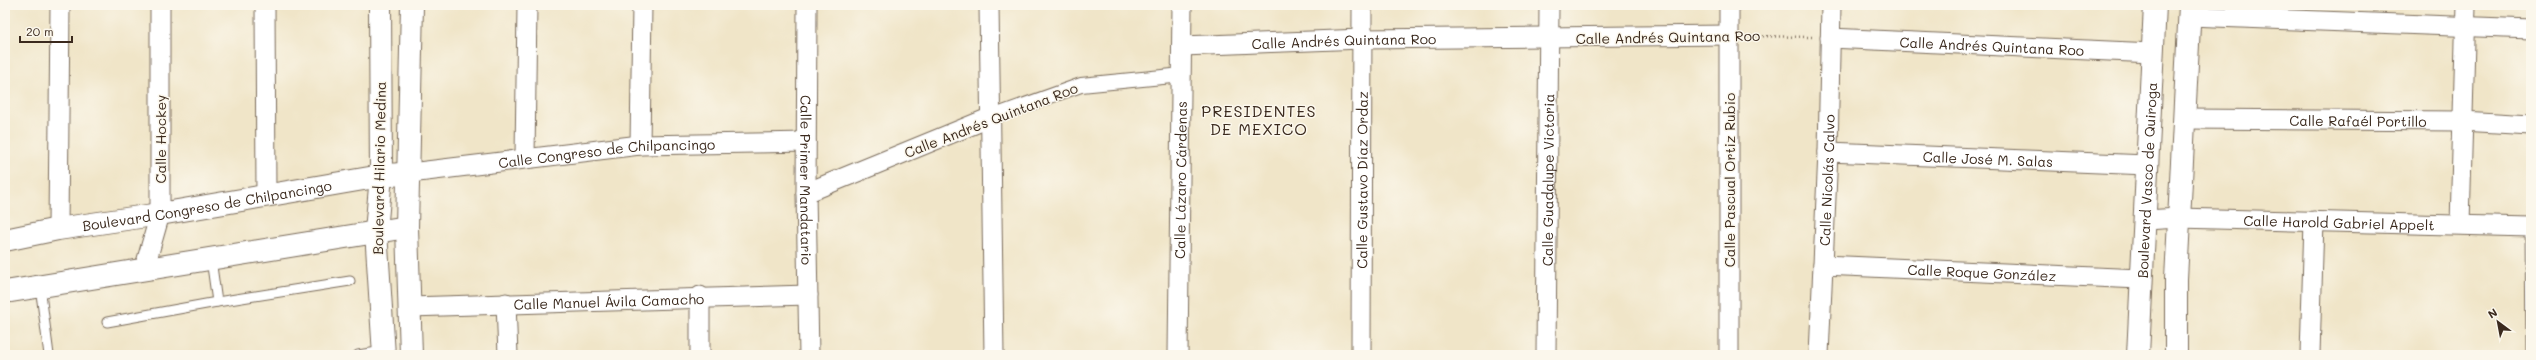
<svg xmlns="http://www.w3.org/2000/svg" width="2536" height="360" viewBox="0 0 2536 360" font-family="Mali,sans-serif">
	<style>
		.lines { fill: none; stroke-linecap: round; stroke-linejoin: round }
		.service-casing { stroke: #7a6b5a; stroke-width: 11 }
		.pedestrian-casing { stroke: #7a6b5a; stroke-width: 16 }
		.minor-casing { stroke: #7a6b5a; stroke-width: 21 }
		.tertiary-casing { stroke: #7a6b5a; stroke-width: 24 }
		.secondary-casing { stroke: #7a6b5a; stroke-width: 24 }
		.path { stroke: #7a6b5a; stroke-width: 2.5; stroke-dasharray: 1 3; stroke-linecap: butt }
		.service { stroke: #fff; stroke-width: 9 }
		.pedestrian { stroke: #fff; stroke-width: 14 }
		.minor { stroke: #fff; stroke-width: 19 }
		.tertiary { stroke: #fff; stroke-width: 22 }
		.secondary { stroke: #fff; stroke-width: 22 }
		.labels { text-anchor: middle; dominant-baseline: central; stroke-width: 3; stroke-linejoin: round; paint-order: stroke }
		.street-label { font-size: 14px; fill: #3b2a1e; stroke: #fbf7ec }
		.quarter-label { font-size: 16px; letter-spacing: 1px; fill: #3b2a1e; stroke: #fbf7ec }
	</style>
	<rect width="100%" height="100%" fill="#fbf7ec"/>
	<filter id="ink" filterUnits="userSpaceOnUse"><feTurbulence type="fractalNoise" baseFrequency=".025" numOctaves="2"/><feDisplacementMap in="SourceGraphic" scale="8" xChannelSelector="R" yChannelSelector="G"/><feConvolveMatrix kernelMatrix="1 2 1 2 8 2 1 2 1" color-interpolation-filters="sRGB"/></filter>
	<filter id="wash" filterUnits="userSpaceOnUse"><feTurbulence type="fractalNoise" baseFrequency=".012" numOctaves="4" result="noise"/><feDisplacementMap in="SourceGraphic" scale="16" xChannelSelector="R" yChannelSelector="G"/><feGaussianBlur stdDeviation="0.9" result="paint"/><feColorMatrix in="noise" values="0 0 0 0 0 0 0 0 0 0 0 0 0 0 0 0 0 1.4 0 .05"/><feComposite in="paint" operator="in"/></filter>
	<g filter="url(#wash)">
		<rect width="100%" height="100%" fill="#f0e5c8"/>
	</g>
	<g filter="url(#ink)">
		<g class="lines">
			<g class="service-casing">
				<g id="service">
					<polyline points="2530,227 2531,355"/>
					<polyline points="211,259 217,302"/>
					<polyline points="40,286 49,355"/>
					<polyline points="107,322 217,302 350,281"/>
					<polyline points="358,355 384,351"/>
				</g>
			</g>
			<g class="pedestrian-casing">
				<polyline id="pedestrian" points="989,118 1081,85 1183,75"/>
			</g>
			<g class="minor-casing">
				<g id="minor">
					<polyline points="265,5 266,196"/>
					<path id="s1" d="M807,5L806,193L809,355"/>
					<polyline points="989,5 994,355"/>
					<polyline points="2189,16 2531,29"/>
					<path id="s2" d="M1830,38L2153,53"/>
					<path id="s3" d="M1183,46L1362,39L1729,35"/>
					<path id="s4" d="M2185,119L2462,121L2531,125"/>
					<polyline points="640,145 642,5"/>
					<path id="s5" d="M1828,152L2147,165"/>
					<polyline points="525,157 527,5"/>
					<path id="s6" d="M410,173L640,145L806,142"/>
					<polyline points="806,193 989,118"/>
					<path id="s7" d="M2146,220L2178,218L2531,227"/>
					<polyline points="2460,224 2466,5"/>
					<polyline points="58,229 60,5"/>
					<path id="s8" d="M1823,265L2140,279"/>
					<polyline points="144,270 160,214 160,5"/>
					<polyline points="700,296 700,355"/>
					<polyline points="506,303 508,355"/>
					<path id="s9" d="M410,307L808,295"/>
					<path id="s10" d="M1178,355L1182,5"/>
					<path id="s11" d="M1361,355L1362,5"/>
					<path id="s12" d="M1546,355L1549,5"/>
					<polyline points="1729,355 1729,5"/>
					<path id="s13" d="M1819,355L1828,152L1831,5"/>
					<polyline points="2310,355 2314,221"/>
				</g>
			</g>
			<g class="tertiary-casing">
				<g id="tertiary">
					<path id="s14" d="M5,240L58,229L160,214L381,176L410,173"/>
					<polyline points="5,292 407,227"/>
					<path id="s15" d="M2138,355L2155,5"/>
					<polyline points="2176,355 2176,279 2190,5"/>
				</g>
			</g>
			<g class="secondary-casing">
				<g id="secondary">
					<polyline points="380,5 381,176 376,231 384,355"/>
					<polyline points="411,355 407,227 412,5"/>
				</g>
			</g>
			<polyline class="path" points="1747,36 1812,37"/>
			<use href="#service" class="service"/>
			<use href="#pedestrian" class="pedestrian"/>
			<use href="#minor" class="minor"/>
			<use href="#tertiary" class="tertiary"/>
			<use href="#secondary" class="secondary"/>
		</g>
	</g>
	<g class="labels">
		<g class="street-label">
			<text transform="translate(1668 37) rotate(-1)">Calle Andrés Quintana Roo</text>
			<text stroke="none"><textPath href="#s3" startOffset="161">Calle Andrés Quintana Roo</textPath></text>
			<text stroke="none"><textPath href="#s2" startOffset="162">Calle Andrés Quintana Roo</textPath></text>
			<text transform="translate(991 120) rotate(-21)">Calle Andrés Quintana Roo</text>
			<text stroke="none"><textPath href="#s4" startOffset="173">Calle Rafaél Portillo</textPath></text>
			<text transform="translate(160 139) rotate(-90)">Calle Hockey</text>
			<text stroke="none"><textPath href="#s6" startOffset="198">Calle Congreso de Chilpancingo</textPath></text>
			<text stroke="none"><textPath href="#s5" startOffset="160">Calle José M. Salas</textPath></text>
			<text transform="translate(379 168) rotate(-89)">Boulevard Hilario Medina</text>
			<text stroke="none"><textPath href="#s1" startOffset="175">Calle Primer Mandatario</textPath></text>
			<text stroke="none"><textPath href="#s10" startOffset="175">Calle Lázaro Cárdenas</textPath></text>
			<text stroke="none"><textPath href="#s11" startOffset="175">Calle Gustavo Díaz Ordaz</textPath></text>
			<text stroke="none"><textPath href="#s12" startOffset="175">Calle Guadalupe Victoria</textPath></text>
			<text transform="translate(1729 180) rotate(-90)">Calle Pascual Ortiz Rubio</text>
			<text stroke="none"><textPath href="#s13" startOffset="175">Calle Nicolás Calvo</textPath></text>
			<text stroke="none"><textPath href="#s15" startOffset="175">Boulevard Vasco de Quiroga</textPath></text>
			<text stroke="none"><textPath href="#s14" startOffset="205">Boulevard Congreso de Chilpancingo</textPath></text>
			<text stroke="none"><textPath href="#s7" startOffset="193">Calle Harold Gabriel Appelt</textPath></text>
			<text stroke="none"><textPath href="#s8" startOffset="159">Calle Roque González</textPath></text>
			<text stroke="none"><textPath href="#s9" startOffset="199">Calle Manuel Ávila Camacho</textPath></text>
		</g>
		<g class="quarter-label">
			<text x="1259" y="110">PRESIDENTES<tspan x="1259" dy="18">DE MEXICO</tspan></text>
		</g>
	</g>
	<rect width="2536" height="360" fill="none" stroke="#fbf7ec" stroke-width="20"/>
	<g transform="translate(2498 322) rotate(328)" stroke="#fbf7ec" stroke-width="3" paint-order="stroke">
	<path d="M0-3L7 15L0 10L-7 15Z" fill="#3b2a1e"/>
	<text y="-6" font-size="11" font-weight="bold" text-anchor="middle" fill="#3b2a1e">N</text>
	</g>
	<path d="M20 36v6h52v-6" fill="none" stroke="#3b2a1e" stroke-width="2"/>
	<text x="26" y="36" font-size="12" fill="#3b2a1e" stroke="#fbf7ec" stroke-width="3" paint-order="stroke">20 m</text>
</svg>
